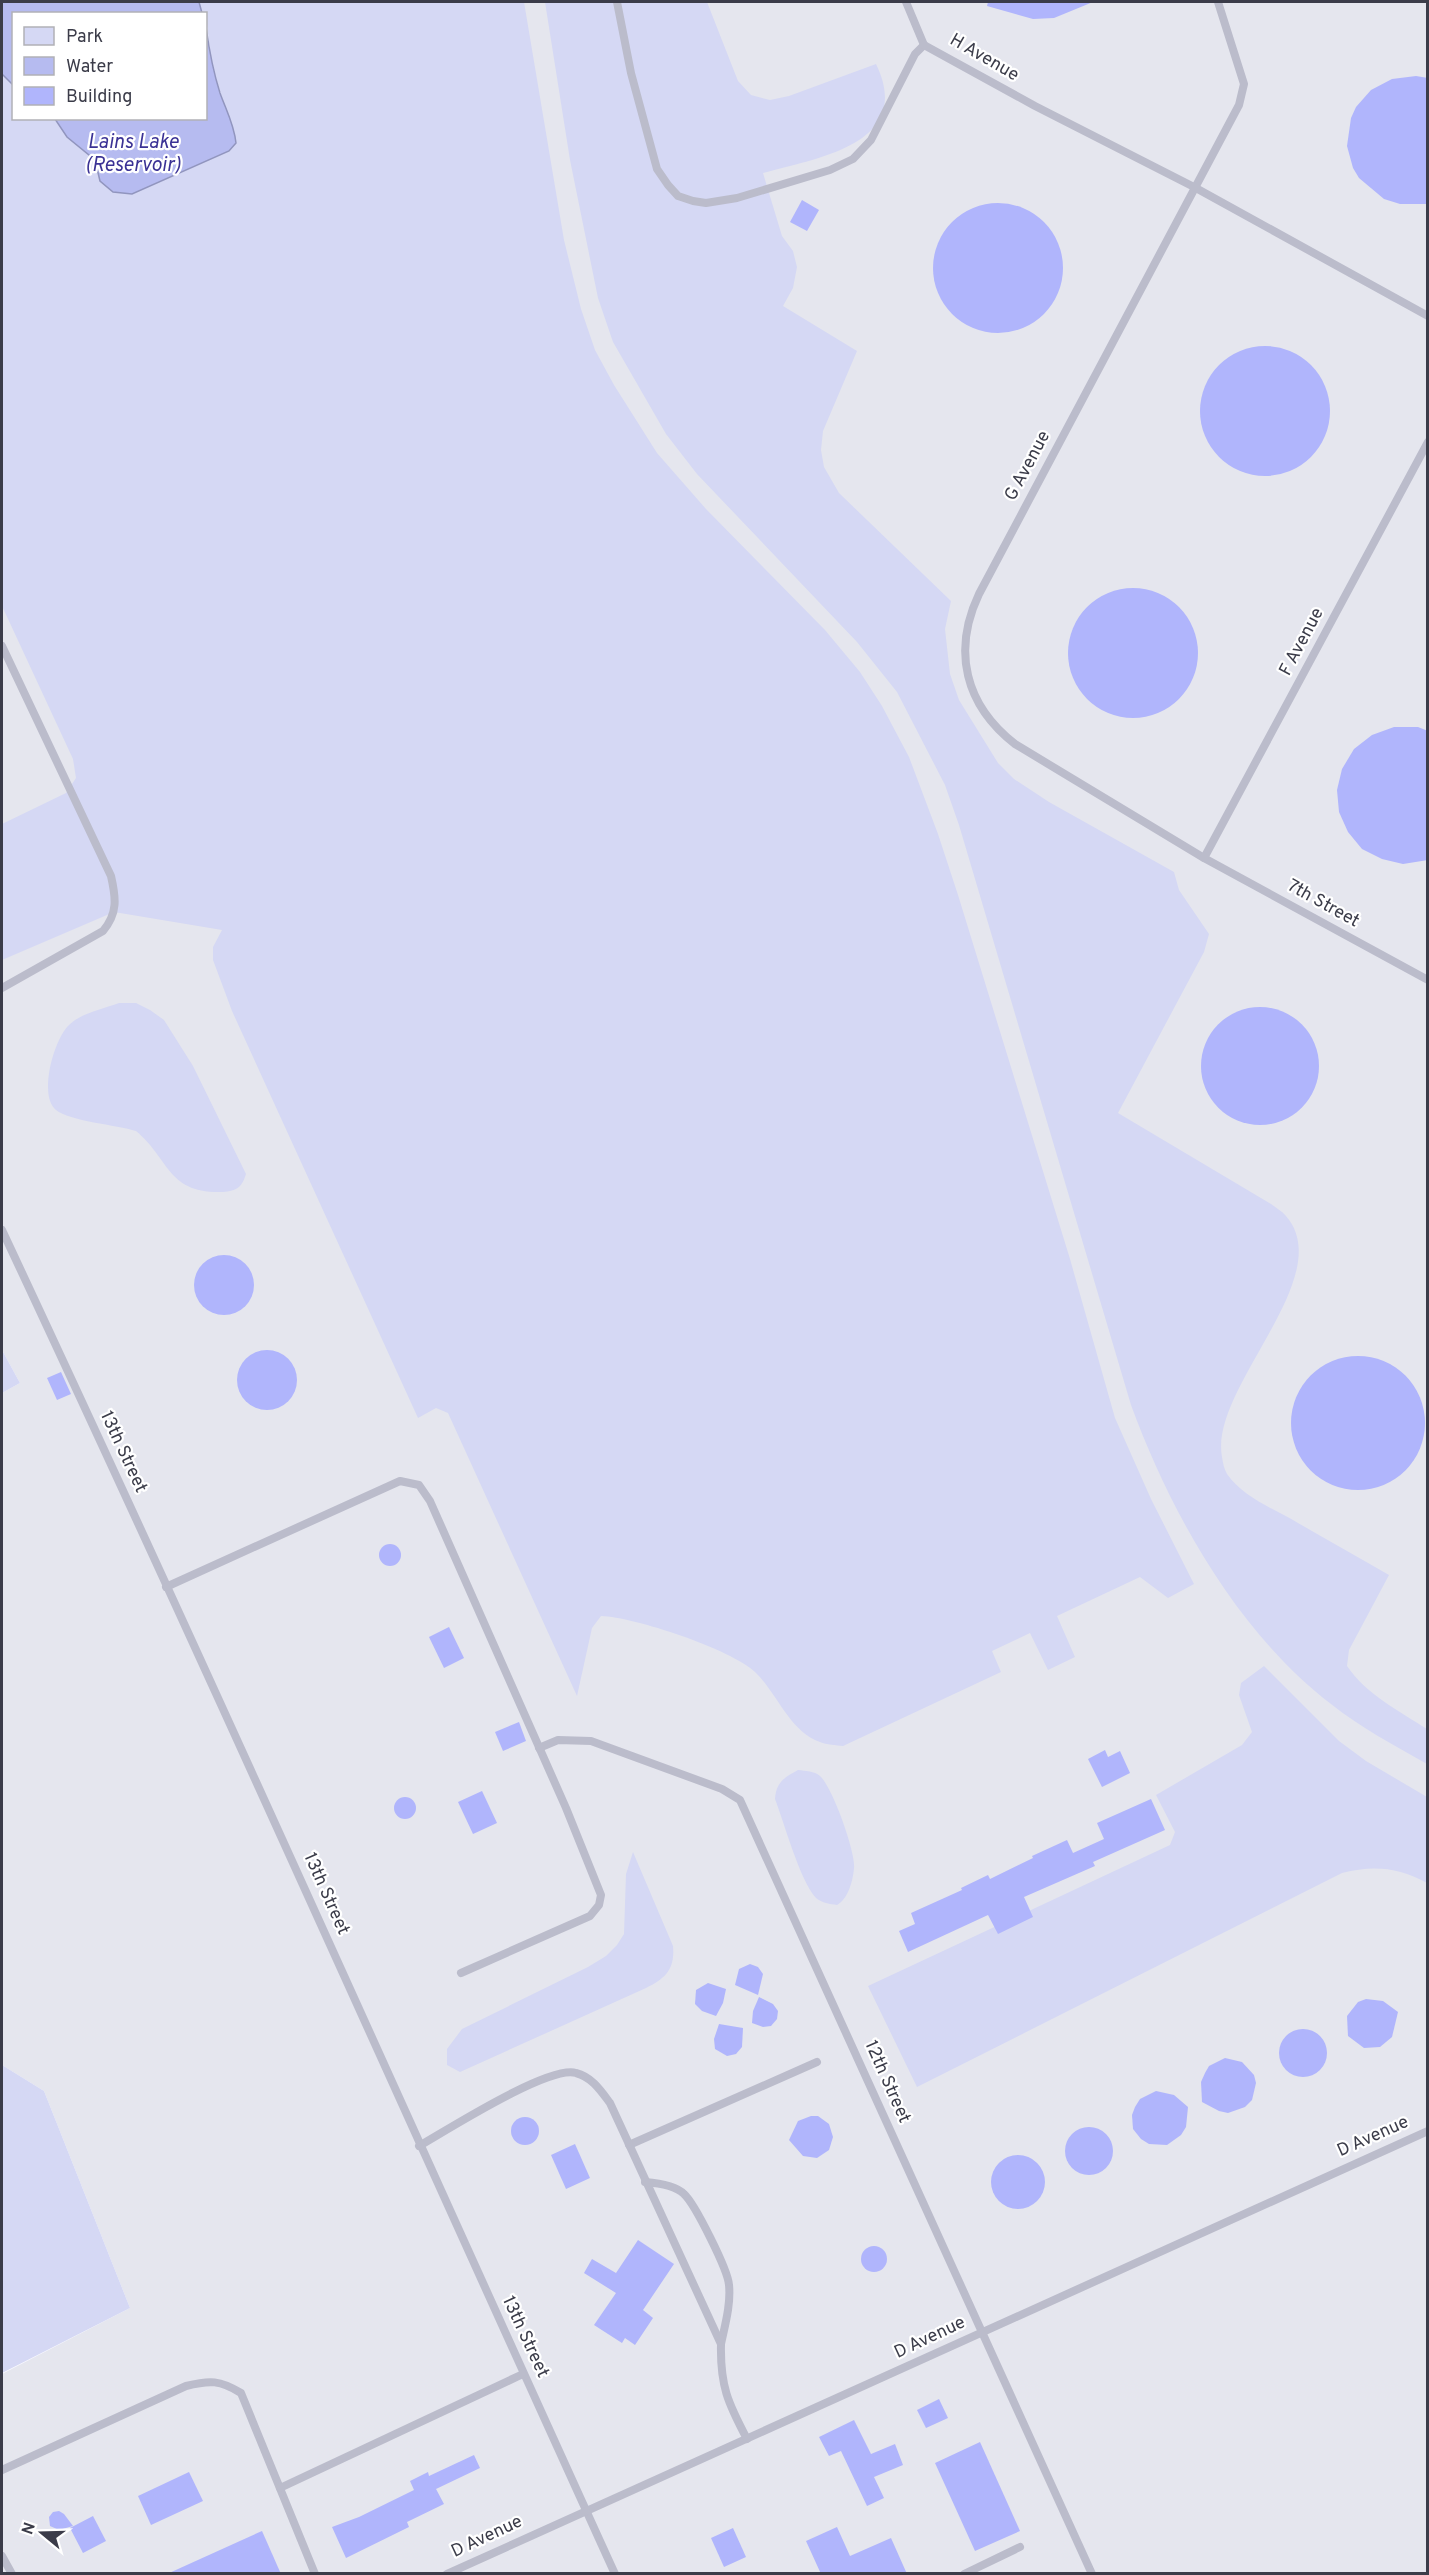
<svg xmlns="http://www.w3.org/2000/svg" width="1429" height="2575" viewBox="0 0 1429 2575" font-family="Overpass,sans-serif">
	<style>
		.built { fill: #e5e6ee }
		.green { fill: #d5d8f4 }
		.water { fill: #b6bbf0; stroke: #9195be; stroke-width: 1.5 }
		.building { fill: #b0b5fc }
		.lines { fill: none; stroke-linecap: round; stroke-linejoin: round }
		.service { stroke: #bbbccb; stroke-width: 8 }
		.labels { text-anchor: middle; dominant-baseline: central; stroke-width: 4.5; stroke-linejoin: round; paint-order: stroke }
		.street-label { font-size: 18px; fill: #3b3c49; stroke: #fff }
		.water-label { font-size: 20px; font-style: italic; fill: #3b3295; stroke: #fff }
	</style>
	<rect width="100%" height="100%" fill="#f8f8ff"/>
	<polygon class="built" points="351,2 1427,2 1427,2573 2,2573 2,2374 130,2308 44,2091 2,2065 2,1393 20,1383 2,1350 2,258 299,152"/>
	<g class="green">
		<path d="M199,2H524L564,240L581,309L595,350L614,385L657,453L706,509L825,630L860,672L882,706L909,757L938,834L958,895L1070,1259L1115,1418L1151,1499L1194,1584L1168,1598L1140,1577L1057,1616L1075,1657L1048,1670L1030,1633L992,1651L1001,1672L843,1746C836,1745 827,1745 820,1742C789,1731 778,1694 755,1672C731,1649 634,1617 601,1616L592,1628L577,1696L448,1413L436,1408L418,1418L232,1011L213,960V947L222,930L114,912L2,960V824L66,793L76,778L73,759L2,606V74L13,85L14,118L55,119L67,137L95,160L100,181L132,194L229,151L236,143L211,62L206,14L202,13Z"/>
		<path d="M545,2H707L738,81L751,95L770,100L789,96L876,64C915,144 817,158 763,173L782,236L793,251L797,267L793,288L783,306L857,351L823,431L821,450L824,467L839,493L951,601L945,629L950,674L959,700L998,763L1014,779L1049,802L1174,872L1179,890L1209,934L1204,952L1118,1113L1271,1204C1276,1208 1282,1211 1286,1216C1339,1277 1209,1388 1222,1457C1223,1463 1224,1469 1227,1474C1243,1497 1274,1509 1298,1523C1328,1540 1359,1558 1389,1575L1349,1650L1347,1666C1366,1694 1399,1711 1427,1729V1764C1394,1745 1361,1728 1331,1704C1238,1633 1171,1514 1131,1405L959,825L945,785L897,692L857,642L697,474L666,434L613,342L598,298L570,160Z"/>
		<path d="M119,1003H136L150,1010L164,1020L193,1066L246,1174C242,1187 237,1191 223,1192C167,1194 170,1159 136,1131C117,1125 69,1121 56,1110C38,1096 54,1039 69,1025C81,1013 103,1009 119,1003Z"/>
		<polygon points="2,1350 20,1383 2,1393"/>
		<path d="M1264,1666L1339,1741L1366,1761L1427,1797V1883C1398,1867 1373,1865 1342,1873L917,2087L868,1986L1170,1845L1175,1832L1156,1795L1242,1745L1252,1732L1239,1695L1241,1683Z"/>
		<path d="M798,1770C806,1771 814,1771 820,1776C832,1786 856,1853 854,1868C853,1881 848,1899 837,1905C830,1904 822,1903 816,1898C800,1881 784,1822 775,1799C776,1782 785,1777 798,1770Z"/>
		<path d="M633,1852L673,1946C675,1969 666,1978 646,1988L460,2072L447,2065V2049L462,2029L588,1967L606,1956L617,1945L624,1934L626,1874Z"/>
		<polygon points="2,2065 44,2091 130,2308 2,2373"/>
	</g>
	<g class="water">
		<polygon points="2,2 199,2 202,13 14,14 13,85 2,74"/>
		<path d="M206,27C209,49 213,71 220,93C226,110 234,124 236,143L229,151L132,194L113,192L100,181L95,160L67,137L55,119L206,118Z"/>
	</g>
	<g class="building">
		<polygon points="988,2 1093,2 1054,18 1033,19 987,6"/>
		<polygon points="1416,76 1428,78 1428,204 1400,204 1384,199 1359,178 1353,168 1347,146 1351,118 1356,107 1371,90 1392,79"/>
		<polygon points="802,200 819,210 807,231 790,222"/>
		<circle cx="998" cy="268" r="65"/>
		<circle cx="1265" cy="411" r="65"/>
		<circle cx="1133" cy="653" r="65"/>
		<polygon points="1394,727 1418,727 1428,731 1428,860 1403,864 1382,859 1362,849 1348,832 1339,812 1337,790 1342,769 1354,749 1372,735"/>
		<circle cx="1260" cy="1066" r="59"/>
		<circle cx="224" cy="1285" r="30"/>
		<circle cx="267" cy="1380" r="30"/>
		<circle cx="1358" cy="1423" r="67"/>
		<polygon points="61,1372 71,1394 57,1400 47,1378"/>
		<circle cx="390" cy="1555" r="11"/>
		<polygon points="449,1627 464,1658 444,1668 429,1637"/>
		<polygon points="519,1722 526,1741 503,1751 495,1732"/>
		<polygon points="1105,1750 1108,1757 1120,1751 1130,1773 1102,1787 1088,1759"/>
		<polygon points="482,1791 497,1823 473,1834 458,1802"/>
		<circle cx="405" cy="1808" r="11"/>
		<polygon points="1151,1799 1165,1830 1093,1862 1095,1866 1024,1897 1033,1917 998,1934 988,1915 908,1952 899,1931 915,1924 911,1913 962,1890 961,1888 988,1875 990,1879 1033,1858 1032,1856 1067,1840 1073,1853 1104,1839 1097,1823"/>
		<polygon points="750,1964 758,1967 763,1974 758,1995 735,1985 739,1969"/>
		<polygon points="708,1983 726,1989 723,2003 716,2016 702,2011 695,2004 696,1990"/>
		<polygon points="759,1997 773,2004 778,2011 777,2019 771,2026 763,2027 752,2023 753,2011"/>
		<polygon points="1366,1999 1383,2001 1398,2012 1392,2037 1380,2047 1364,2048 1348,2036 1347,2016 1358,2002"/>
		<polygon points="719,2024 743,2028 742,2047 736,2054 727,2056 715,2049 714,2039"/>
		<circle cx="1303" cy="2053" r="24"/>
		<polygon points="1225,2058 1242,2062 1254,2075 1256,2083 1252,2100 1245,2107 1228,2113 1219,2111 1202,2102 1201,2082 1205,2073 1209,2066"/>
		<polygon points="1156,2091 1174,2095 1188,2107 1186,2127 1181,2135 1167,2145 1149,2144 1141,2139 1133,2129 1132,2115 1135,2107 1140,2099"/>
		<polygon points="811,2116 818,2116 829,2124 833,2137 829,2150 817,2158 803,2156 789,2140 798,2121"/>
		<circle cx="525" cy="2131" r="14"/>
		<circle cx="1089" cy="2151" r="24"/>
		<polygon points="575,2144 590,2178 566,2189 551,2155"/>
		<circle cx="1018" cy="2182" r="27"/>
		<polygon points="638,2240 674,2264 643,2310 653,2318 635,2345 625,2338 622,2343 594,2325 616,2293 584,2273 592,2259 616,2273"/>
		<circle cx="874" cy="2259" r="13"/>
		<polygon points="939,2399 948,2418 926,2428 917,2410"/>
		<polygon points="854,2420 871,2454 895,2444 903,2465 874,2477 884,2498 867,2506 841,2451 829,2456 819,2437"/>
		<polygon points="980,2442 1020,2531 975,2551 935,2463"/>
		<polygon points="474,2455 480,2468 436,2489 444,2504 407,2522 409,2527 346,2558 332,2527 359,2517 414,2490 410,2481 428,2472 429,2476"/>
		<polygon points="189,2472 203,2501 151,2525 138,2496"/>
		<polygon points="59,2511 64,2514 73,2526 59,2530 50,2526 49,2517 53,2512"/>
		<polygon points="93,2516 106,2541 83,2553 70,2528"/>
		<polygon points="837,2527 850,2556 891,2538 907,2574 821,2574 806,2541"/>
		<polygon points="733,2528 746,2557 724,2567 711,2538"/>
		<polygon points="262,2531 281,2574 167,2574"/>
	</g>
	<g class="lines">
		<g class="service">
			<polyline points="617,2 631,73 657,169 668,185 678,196 693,201 706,203 737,198 830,170 853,159 871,140 915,54 924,45"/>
			<polyline points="906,2 924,45"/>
			<path d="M1218,2L1244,84L1239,105L979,594C952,651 965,705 1015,744L1204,858L1428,980"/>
			<polyline points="924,45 1035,106 1194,187 1428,316"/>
			<path d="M2,646L111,876C116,898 118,913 103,931L2,988"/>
			<polyline points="1204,858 1428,442"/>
			<path d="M2,1230C211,1676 411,2126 615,2574"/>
			<polyline points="166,1587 400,1481 419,1485 430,1501 566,1808 601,1895 599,1905 590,1916 461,1973"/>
			<polyline points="539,1748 558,1740 591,1741 722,1789 740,1800 1092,2574"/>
			<polyline points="629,2145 817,2062"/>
			<path d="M419,2146C447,2130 549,2065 576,2073C592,2077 601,2091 610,2103L721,2344C720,2386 728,2403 747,2439"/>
			<path d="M645,2182C658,2183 675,2185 684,2194C695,2204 728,2270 729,2285C731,2304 725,2325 721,2344"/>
			<path d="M2,2470L186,2386C210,2380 220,2380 241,2393L315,2574"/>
			<polyline points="280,2488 523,2374"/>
			<polyline points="2,2556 12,2574"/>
			<polyline points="447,2574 1428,2131"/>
			<polyline points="964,2574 1020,2547"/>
		</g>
	</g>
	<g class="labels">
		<g class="street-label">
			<text transform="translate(984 58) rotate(30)">H Avenue</text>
			<text transform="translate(1028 466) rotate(-62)">G Avenue</text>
			<text transform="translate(1302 642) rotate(-62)">F Avenue</text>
			<text transform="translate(1323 904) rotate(29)">7th Street</text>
			<text transform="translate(123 1452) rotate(65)">13th Street</text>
			<text transform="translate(326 1894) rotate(66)">13th Street</text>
			<text transform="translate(887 2082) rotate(66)">12th Street</text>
			<text transform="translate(1373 2137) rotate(-24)">D Avenue</text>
			<text transform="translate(525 2337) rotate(65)">13th Street</text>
			<text transform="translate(930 2338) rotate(-25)">D Avenue</text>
			<text transform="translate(487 2537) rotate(-25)">D Avenue</text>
		</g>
		<g class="water-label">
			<text x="133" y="143">Lains Lake<tspan x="133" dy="23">(Reservoir)</tspan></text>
		</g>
	</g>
	<rect width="1429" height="2575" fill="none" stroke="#3b3c49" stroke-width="6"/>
	<rect x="12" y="12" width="195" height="108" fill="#ffffff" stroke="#b1b1b6" stroke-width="1.5"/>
	<rect x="24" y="27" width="30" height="18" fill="#d5d8f4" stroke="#b1b1b6" stroke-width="1.5"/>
	<text x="66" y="42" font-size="18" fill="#3b3c49">Park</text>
	<rect x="24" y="57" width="30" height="18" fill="#b6bbf0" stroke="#b1b1b6" stroke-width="1.5"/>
	<text x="66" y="72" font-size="18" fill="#3b3c49">Water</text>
	<rect x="24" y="87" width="30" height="18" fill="#b0b5fc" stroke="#b1b1b6" stroke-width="1.5"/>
	<text x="66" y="102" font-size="18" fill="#3b3c49">Building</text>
	<g transform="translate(42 2533) rotate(289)" stroke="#ffffff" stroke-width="4.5" paint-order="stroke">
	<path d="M0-4.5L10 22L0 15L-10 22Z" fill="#3b3c49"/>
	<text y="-9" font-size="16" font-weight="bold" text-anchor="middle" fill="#3b3c49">N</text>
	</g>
</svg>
